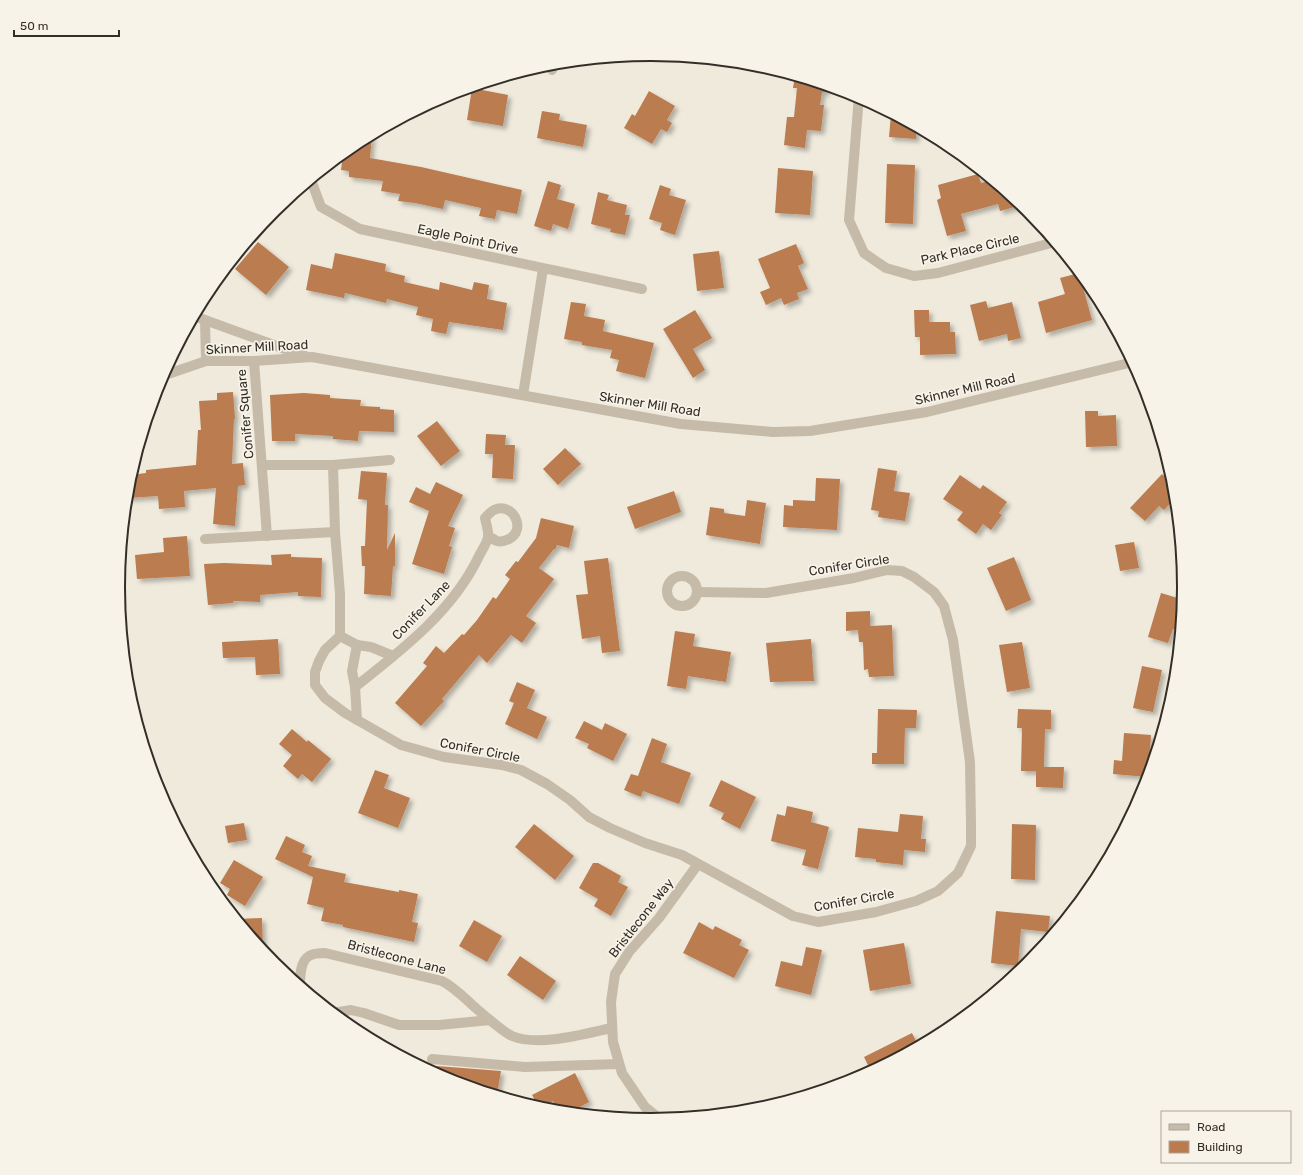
<svg xmlns="http://www.w3.org/2000/svg" width="1303" height="1175" viewBox="0 0 1303 1175" font-family="Rubik,sans-serif">
	<style>
		.building { fill: #bb7b4f; filter: url(#shadow) }
		.lines { fill: none; stroke-linecap: round; stroke-linejoin: round }
		.minor { stroke: #c6bba9; stroke-width: 10 }
		.labels { text-anchor: middle; dominant-baseline: central; stroke-width: 3.5; stroke-linejoin: round; paint-order: stroke }
		.street-label { font-size: 13px; fill: #342e28; stroke: #f8f3e8 }
		.rim { fill: none; stroke: #342e28; stroke-width: 2 }
	</style>
	<defs>
		<filter id="shadow"><feDropShadow dx="3.5" dy="3.5" stdDeviation="2" flood-color="#0004"/></filter>
	</defs>
	<rect width="100%" height="100%" fill="#efeadc"/>
	<g class="building">
		<polygon points="795,76 827,86 826,92 822,92 820,105 824,105 821,131 807,130 805,148 784,145 787,117 794,117 797,88 793,88"/>
		<polygon points="472,88 508,95 503,126 467,120"/>
		<polygon points="649,91 675,106 667,120 672,123 667,132 661,129 652,144 624,128 632,114 635,116"/>
		<polygon points="542,111 560,114 559,120 587,125 583,147 537,138"/>
		<polygon points="891,114 916,127 916,139 889,137"/>
		<polygon points="372,135 370,158 421,167 522,190 517,214 497,210 495,219 479,216 481,208 445,200 443,209 415,203 398,201 400,194 381,191 383,181 349,177 349,171 341,170 343,154 355,144"/>
		<polygon points="887,164 915,165 913,224 885,223"/>
		<polygon points="778,168 813,171 810,215 775,213"/>
		<polygon points="978,174 981,183 992,180 1022,205 1000,211 998,204 961,214 966,231 947,236 937,200 941,198 938,185"/>
		<polygon points="548,181 561,185 557,199 575,204 568,229 553,224 551,231 534,226"/>
		<polygon points="660,185 671,189 669,195 686,200 675,235 660,230 662,223 649,219"/>
		<polygon points="598,192 609,195 607,200 627,205 625,215 630,215 625,235 610,232 611,229 591,224"/>
		<polygon points="258,242 289,267 266,295 235,269"/>
		<polygon points="796,244 804,263 798,266 808,289 797,293 799,299 784,305 781,298 766,305 760,292 770,288 758,259"/>
		<polygon points="719,251 724,288 697,291 693,254"/>
		<polygon points="335,253 386,264 385,271 405,276 404,282 439,290 440,282 472,290 474,282 489,285 487,299 507,303 503,330 449,322 446,334 431,331 433,319 416,315 418,307 387,299 386,303 345,293 344,298 306,290 311,264 332,269"/>
		<polygon points="1079,273 1092,320 1046,333 1038,302 1065,294 1060,278"/>
		<polygon points="986,301 988,308 1012,302 1021,338 1008,341 1007,334 979,341 970,305"/>
		<polygon points="571,302 586,304 584,316 605,320 603,331 654,343 645,378 616,371 619,360 610,358 612,350 582,345 582,342 564,339"/>
		<polygon points="695,310 712,338 693,349 705,370 693,378 663,329"/>
		<polygon points="914,310 929,310 929,322 950,322 950,332 955,332 956,354 920,355 920,337 915,337"/>
		<polygon points="233,392 235,419 234,419 232,464 243,463 245,485 238,486 235,526 213,524 216,488 184,491 185,507 159,509 158,496 127,498 128,483 131,475 146,473 146,470 196,465 198,430 201,430 199,401 217,400 217,393"/>
		<polygon points="304,393 330,395 330,398 361,400 360,406 380,407 380,409 394,410 394,432 359,431 358,441 333,439 333,436 295,434 295,441 272,441 270,395"/>
		<polygon points="1085,411 1098,411 1098,416 1116,415 1117,446 1086,447"/>
		<polygon points="437,421 460,451 441,466 417,436"/>
		<polygon points="486,434 506,435 505,445 515,445 513,479 492,478 493,454 485,454"/>
		<polygon points="565,448 581,464 558,485 543,469"/>
		<polygon points="878,468 897,471 894,491 910,493 905,521 878,517 879,511 871,510"/>
		<polygon points="361,471 387,473 385,505 388,505 387,550 395,533 395,566 393,566 391,596 364,594 365,566 362,566 361,546 365,546 367,500 358,499"/>
		<polygon points="1162,474 1175,486 1176,497 1164,510 1159,506 1145,521 1130,508"/>
		<polygon points="960,475 980,489 983,485 1007,502 999,513 1002,515 991,530 983,524 976,534 957,520 963,512 943,499"/>
		<polygon points="816,478 840,479 837,530 783,527 784,505 793,506 793,500 815,501"/>
		<polygon points="436,482 463,495 448,526 455,528 449,546 452,547 444,574 412,564 429,511 409,502 416,487 430,494"/>
		<polygon points="674,491 681,512 635,529 627,507"/>
		<polygon points="747,500 766,503 760,544 706,535 710,507 724,509 724,513 745,516"/>
		<polygon points="541,518 574,526 569,548 557,545 555,550 554,549 539,568 554,579 526,616 536,623 522,643 511,635 487,663 479,655 442,699 444,701 421,726 395,703 427,666 423,663 436,646 444,653 462,634 464,635 477,620 493,597 496,599 510,579 505,575 516,561 518,562 536,538"/>
		<polygon points="187,536 190,576 137,579 135,555 164,552 163,538"/>
		<polygon points="1134,542 1139,568 1120,571 1115,545"/>
		<polygon points="291,554 291,557 322,558 321,597 298,596 298,592 260,595 260,602 233,601 233,603 208,605 204,564 224,563 272,565 271,555"/>
		<polygon points="1014,557 1031,600 1006,611 987,568"/>
		<polygon points="608,558 620,651 602,653 600,636 582,639 576,595 588,594 584,561"/>
		<polygon points="1161,593 1184,600 1181,625 1179,631 1173,629 1168,643 1148,637"/>
		<polygon points="870,611 870,626 892,625 894,676 869,677 868,669 864,670 863,642 859,642 858,630 846,631 846,612"/>
		<polygon points="675,631 695,634 693,646 731,652 726,682 688,676 686,689 667,686"/>
		<polygon points="278,639 280,674 256,675 255,657 223,658 222,642"/>
		<polygon points="811,639 814,681 770,682 766,643"/>
		<polygon points="1022,642 1030,688 1007,692 999,645"/>
		<polygon points="1142,666 1162,670 1153,712 1133,708"/>
		<polygon points="517,682 535,690 527,708 547,717 537,739 505,724 514,703 509,701"/>
		<polygon points="878,709 917,710 916,728 905,728 904,764 872,764 872,753 877,753"/>
		<polygon points="1018,709 1051,710 1051,729 1045,729 1044,767 1064,767 1063,788 1036,787 1036,771 1021,771 1022,728 1017,728"/>
		<polygon points="584,721 602,730 605,723 627,734 613,761 587,748 589,744 575,738"/>
		<polygon points="292,729 307,742 308,740 331,759 312,782 302,774 298,779 283,766 292,755 279,744"/>
		<polygon points="1124,733 1151,735 1148,777 1113,774 1114,760 1122,761"/>
		<polygon points="652,738 667,744 661,762 691,773 679,804 643,791 641,797 624,790 631,774 638,776"/>
		<polygon points="375,770 389,775 384,788 410,798 398,828 358,813"/>
		<polygon points="721,780 756,797 740,829 721,819 724,813 709,806"/>
		<polygon points="787,806 813,812 811,822 829,827 818,869 802,865 806,850 771,841 777,814 785,816"/>
		<polygon points="900,814 923,816 921,839 926,839 925,852 904,850 903,865 876,862 876,859 855,857 858,828 898,832"/>
		<polygon points="244,823 247,840 228,843 225,826"/>
		<polygon points="534,824 574,856 555,880 515,847"/>
		<polygon points="1012,824 1036,825 1035,880 1011,879"/>
		<polygon points="286,836 305,845 302,852 312,856 308,866 346,874 344,882 399,892 399,890 418,894 412,922 418,923 414,942 343,927 343,925 321,921 324,908 307,904 313,877 275,859"/>
		<polygon points="234,860 263,877 245,906 227,895 230,889 220,883"/>
		<polygon points="593,863 598,863 621,876 618,882 628,887 611,916 594,906 598,899 579,888"/>
		<polygon points="996,911 1050,916 1048,932 1021,929 1018,966 991,963"/>
		<polygon points="262,918 263,951 237,919"/>
		<polygon points="474,920 502,936 487,962 459,946"/>
		<polygon points="699,922 713,930 715,926 742,940 739,945 749,950 734,978 683,953"/>
		<polygon points="904,943 911,984 870,991 863,950"/>
		<polygon points="806,947 822,950 811,995 775,986 781,961 802,966"/>
		<polygon points="520,956 556,981 543,1000 507,975"/>
		<polygon points="912,1033 917,1043 899,1052 901,1056 874,1070 874,1069 871,1071 864,1057"/>
		<polygon points="437,1066 501,1071 497,1095 447,1080 436,1074"/>
		<polygon points="575,1073 589,1102 569,1113 559,1112 553,1101 539,1108 532,1095"/>
	</g>
	<g class="lines">
		<g class="minor">
			<polyline points="552,70 553,64"/>
			<polyline points="859,96 849,220 864,253 886,268 914,276 938,273 1055,242"/>
			<polyline points="311,180 321,207 360,229 642,289"/>
			<polyline points="194,316 285,349 304,355"/>
			<polyline points="205,321 206,361"/>
			<polyline points="254,361 267,536"/>
			<polyline points="162,376 206,361 254,361 312,357 681,424 773,432 810,431 927,412 1133,362"/>
			<polyline points="523,395 543,269"/>
			<polyline points="262,465 333,465 390,460"/>
			<polyline points="333,465 335,532 340,594 340,636"/>
			<polyline points="205,539 335,532"/>
			<circle cx="682" cy="591" r="15"/>
			<polyline points="393,656 371,647 357,645 340,636 325,650 319,661 315,672 315,685 325,698 345,713 401,745 444,757 502,765 521,770 547,784 570,800 589,817 610,828 645,843 682,855 733,883 793,916 818,922 876,912 916,901 938,891 958,873 971,846 971,824 970,762 953,640 944,606 934,592 914,577 902,571 887,570 854,578 766,593 697,592"/>
			<path d="M355,687C402,650 453,611 479,556C482,550 487,543 488,537C489,531 486,524 485,518C488,515 491,511 494,510C513,501 527,530 509,539C505,541 500,542 497,541C494,540 491,537 488,536"/>
			<polyline points="357,720 355,687 352,671 357,645"/>
			<path d="M300,986C300,977 300,961 309,956C314,953 320,953 325,953L442,981C456,988 466,1000 478,1010C485,1016 505,1033 512,1036C539,1047 584,1034 612,1028"/>
			<polyline points="333,1013 351,1010 364,1013 399,1025 439,1025 490,1020"/>
			<polyline points="432,1059 525,1067 619,1064"/>
			<polyline points="661,1120 645,1107 622,1073 613,1042 611,1002 615,974 629,952 659,918 698,864"/>
		</g>
	</g>
	<g class="labels">
		<g class="street-label">
			<text transform="translate(468 239) rotate(12)">Eagle Point Drive</text>
			<text transform="translate(970 249) rotate(-13)">Park Place Circle</text>
			<text transform="translate(257 347) rotate(-3)">Skinner Mill Road</text>
			<text transform="translate(965 389) rotate(-13)">Skinner Mill Road</text>
			<text transform="translate(650 404) rotate(9)">Skinner Mill Road</text>
			<text transform="translate(245 414) rotate(-95)">Conifer Square</text>
			<text transform="translate(849 565) rotate(-9)">Conifer Circle</text>
			<text transform="translate(421 610) rotate(-46)">Conifer Lane</text>
			<text transform="translate(480 750) rotate(11)">Conifer Circle</text>
			<text transform="translate(854 900) rotate(-10)">Conifer Circle</text>
			<text transform="translate(641 918) rotate(-52)">Bristlecone Way</text>
			<text transform="translate(397 957) rotate(15)">Bristlecone Lane</text>
		</g>
	</g>
	<path d="M0 0H1303V1175H0ZM125 587a526 526 0 1 1 1052 0a526 526 0 1 1-1052 0Z" fill="#f8f3e8" fill-rule="evenodd"/>
	<path class="rim" d="M125 587a526 526 0 1 1 1052 0a526 526 0 1 1-1052 0Z"/>
	<rect x="1161" y="1111" width="130" height="52" fill="#f8f3e8" stroke="#aaa49b"/>
	<rect x="1169" y="1124" width="20" height="6" fill="#c6bba9" stroke="#aaa49b"/>
	<text x="1197" y="1131" font-size="12" fill="#342e28">Road</text>
	<rect x="1169" y="1141" width="20" height="12" fill="#bb7b4f" stroke="#aaa49b"/>
	<text x="1197" y="1151" font-size="12" fill="#342e28">Building</text>
	<path d="M14 30v6h105v-6" fill="none" stroke="#342e28" stroke-width="2"/>
	<text x="20" y="30" font-size="12" fill="#342e28" stroke="#f8f3e8" stroke-width="3" paint-order="stroke">50 m</text>
</svg>
